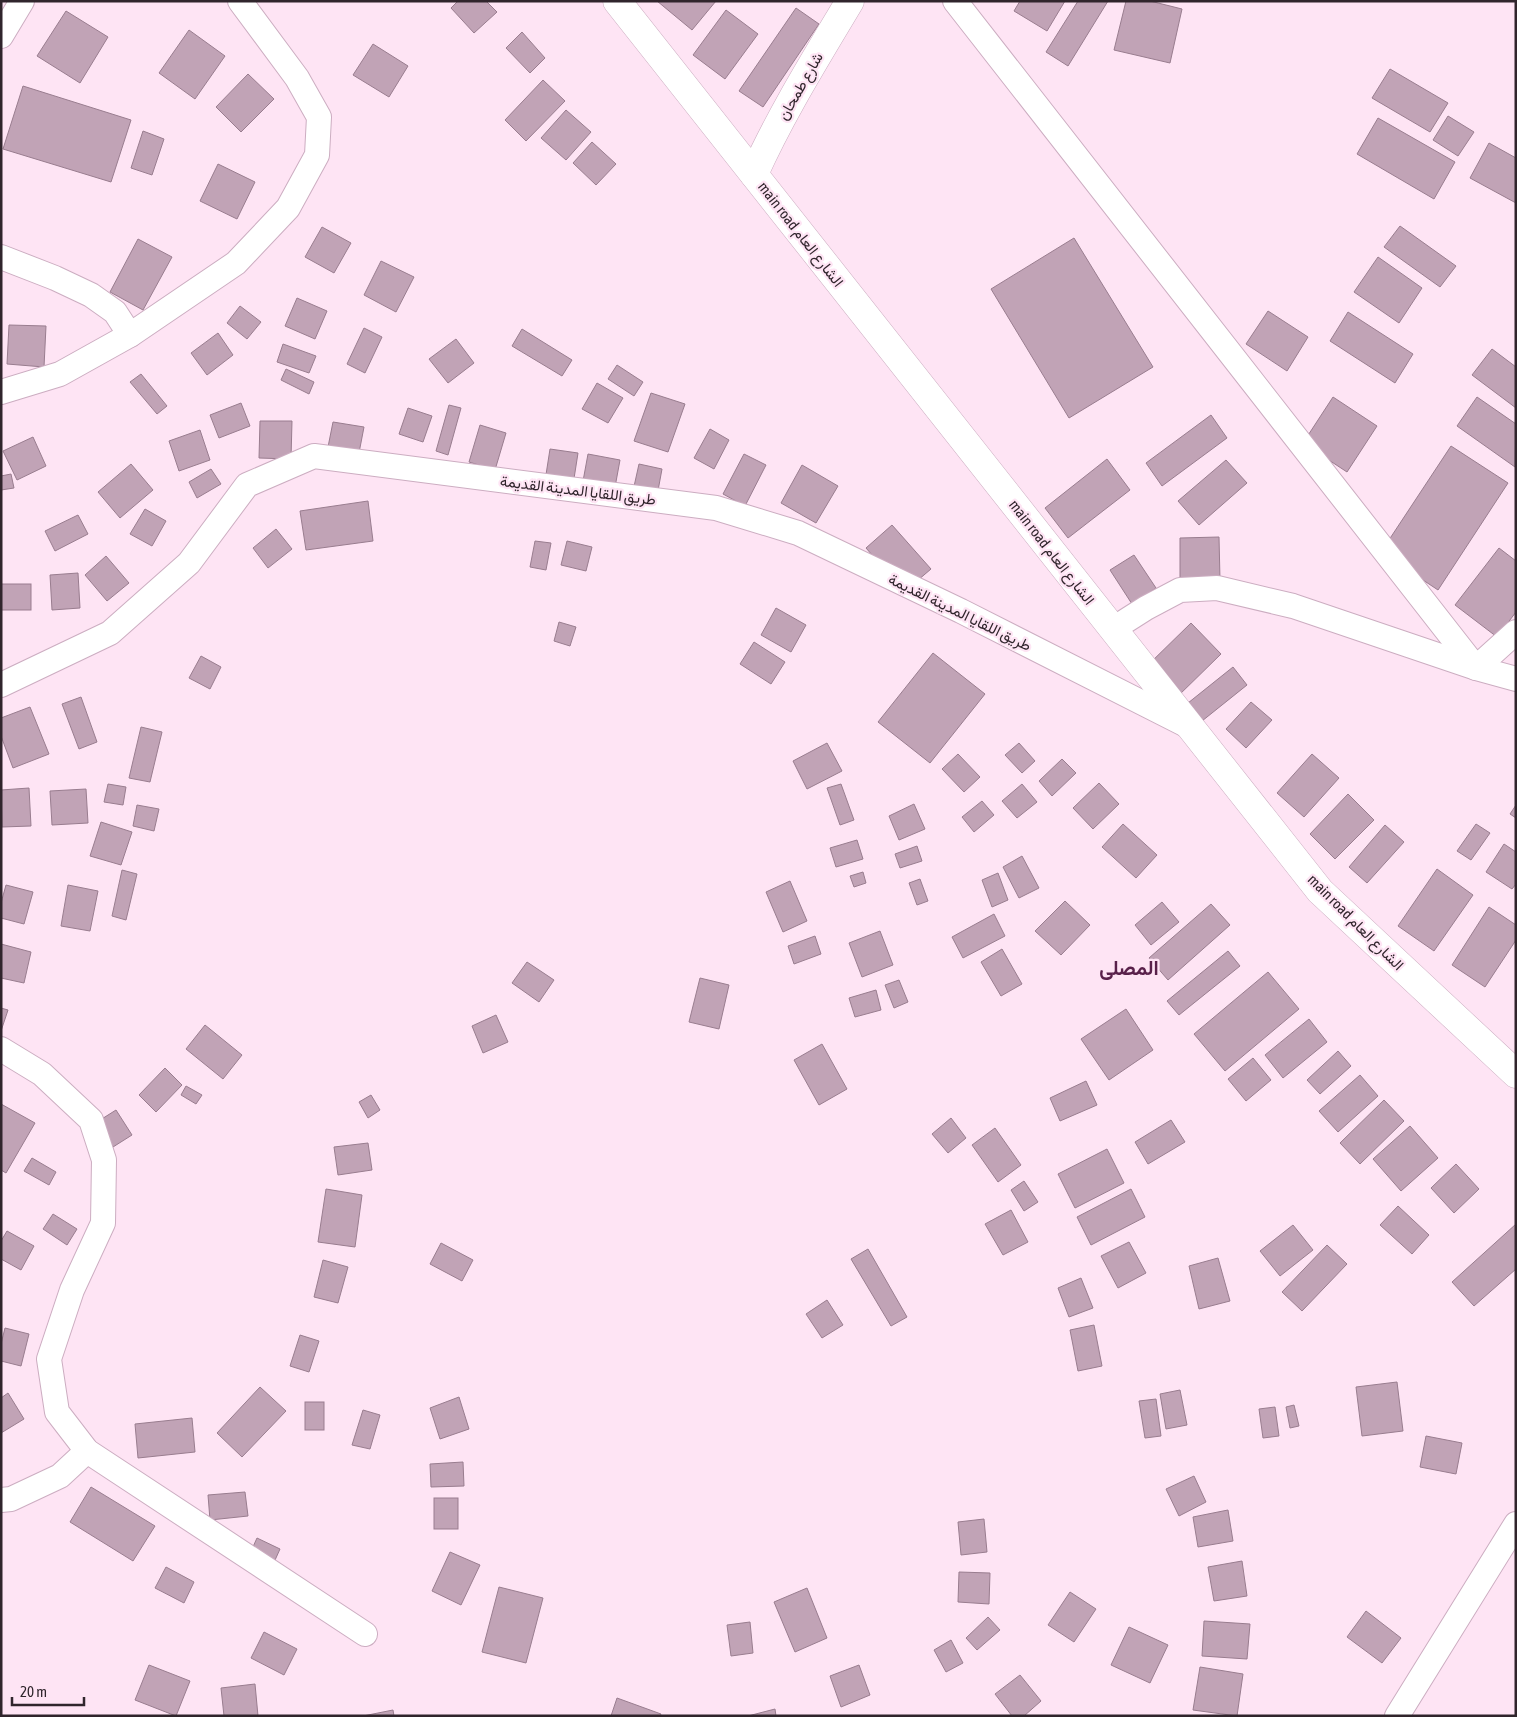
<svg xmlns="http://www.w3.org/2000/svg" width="1517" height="1717" viewBox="0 0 1517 1717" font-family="'Asap Condensed',Vazirmatn,sans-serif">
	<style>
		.building { fill: #c1a3b6; stroke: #997d8f }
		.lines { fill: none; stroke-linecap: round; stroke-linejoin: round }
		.minor-casing { stroke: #ccadc1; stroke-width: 26 }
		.tertiary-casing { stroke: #ccadc1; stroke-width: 29 }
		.secondary-casing { stroke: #ccadc1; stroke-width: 29 }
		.minor { stroke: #fff; stroke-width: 24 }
		.tertiary { stroke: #fff; stroke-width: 28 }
		.secondary { stroke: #fff; stroke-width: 28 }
		.labels { text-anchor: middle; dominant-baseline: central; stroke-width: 4.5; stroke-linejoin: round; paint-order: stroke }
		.street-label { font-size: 15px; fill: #30252c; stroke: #fee4f4 }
		.district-label { font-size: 20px; font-weight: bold; fill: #59204a; stroke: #fee4f4 }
	</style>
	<rect width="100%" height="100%" fill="#fee4f4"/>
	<g class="building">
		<polygon points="458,1 486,1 497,12 474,33 451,8"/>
		<polygon points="657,1 716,1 692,30"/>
		<polygon points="1020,1 1065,1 1047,31 1014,11"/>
		<polygon points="1078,1 1108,1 1068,66 1046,52"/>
		<polygon points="1126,1 1150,1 1182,9 1170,63 1114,50"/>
		<polygon points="796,8 819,24 763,107 739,91"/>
		<polygon points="726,10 758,34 725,79 693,55"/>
		<polygon points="66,11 108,37 80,83 37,56"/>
		<polygon points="189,30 225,56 195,99 159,73"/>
		<polygon points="522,32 545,58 530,73 506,48"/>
		<polygon points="373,44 408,66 389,97 353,75"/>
		<polygon points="1390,69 1448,103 1430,132 1372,98"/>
		<polygon points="248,74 274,99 241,132 216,107"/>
		<polygon points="543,80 565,101 526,141 505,120"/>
		<polygon points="23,86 131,120 111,182 3,149"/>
		<polygon points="566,110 591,132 566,160 541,138"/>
		<polygon points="1448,116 1474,132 1458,156 1433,140"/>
		<polygon points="1378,118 1455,162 1434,199 1357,154"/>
		<polygon points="143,131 164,139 152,175 131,168"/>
		<polygon points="592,142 616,164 596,185 573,163"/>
		<polygon points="1489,143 1516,158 1516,203 1470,178"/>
		<polygon points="218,164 255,182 237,219 200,201"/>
		<polygon points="1400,226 1456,266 1440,287 1384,247"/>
		<polygon points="322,227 351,243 334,273 305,257"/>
		<polygon points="1074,238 1153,367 1069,418 991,289"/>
		<polygon points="138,239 172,257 143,310 110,292"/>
		<polygon points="1378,257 1422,288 1399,323 1354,292"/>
		<polygon points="381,261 414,277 396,312 364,295"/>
		<polygon points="297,298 327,311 315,339 285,326"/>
		<polygon points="240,306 261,322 247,339 227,323"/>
		<polygon points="1268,311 1308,337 1287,371 1246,344"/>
		<polygon points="1348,312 1413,354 1395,383 1330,341"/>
		<polygon points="9,325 46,326 44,367 7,364"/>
		<polygon points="364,328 382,337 365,373 347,364"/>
		<polygon points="522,329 572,360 562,376 512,346"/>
		<polygon points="218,333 233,355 207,375 191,353"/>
		<polygon points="456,339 474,363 448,383 429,359"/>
		<polygon points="283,344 316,356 309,373 277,362"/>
		<polygon points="1492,349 1516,367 1516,408 1472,375"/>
		<polygon points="617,365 643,382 634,396 608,379"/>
		<polygon points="286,369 314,382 309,394 281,380"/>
		<polygon points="141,374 167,406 157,414 130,382"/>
		<polygon points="597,383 623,398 608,423 582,409"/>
		<polygon points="651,393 685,404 668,452 634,441"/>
		<polygon points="1333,397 1377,426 1347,472 1303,443"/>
		<polygon points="1477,397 1516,424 1515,467 1457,426"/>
		<polygon points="241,403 250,426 219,438 210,415"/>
		<polygon points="449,405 461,408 448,455 436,451"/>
		<polygon points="408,408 432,416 423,442 399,434"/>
		<polygon points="1211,415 1227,438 1162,486 1146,463"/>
		<polygon points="260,421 292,421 291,459 259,458"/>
		<polygon points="333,422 364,427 358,458 327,452"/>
		<polygon points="480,425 506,433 495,470 469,462"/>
		<polygon points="710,429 729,440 714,469 694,458"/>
		<polygon points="200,430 210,460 179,471 169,441"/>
		<polygon points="33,437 46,466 17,480 3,451"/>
		<polygon points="1451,446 1508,483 1438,590 1381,552"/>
		<polygon points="550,449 578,453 573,485 545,481"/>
		<polygon points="588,454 620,460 613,498 581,492"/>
		<polygon points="744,454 766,465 745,506 723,494"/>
		<polygon points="1107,459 1130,490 1068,538 1045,508"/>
		<polygon points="1226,460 1247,483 1199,525 1178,501"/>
		<polygon points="131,464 153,490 120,518 98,492"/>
		<polygon points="639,464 662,469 657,496 633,491"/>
		<polygon points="802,465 838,486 816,523 781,503"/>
		<polygon points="211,469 221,484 197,498 189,482"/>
		<polygon points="11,474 14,488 1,490 1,476"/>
		<polygon points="368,501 373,541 306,550 300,511"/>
		<polygon points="145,509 166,521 152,546 130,534"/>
		<polygon points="78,515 88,534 55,551 45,531"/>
		<polygon points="892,525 931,569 904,592 866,548"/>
		<polygon points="276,529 292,549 268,568 253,548"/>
		<polygon points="1219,537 1220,580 1180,581 1180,538"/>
		<polygon points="535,541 551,543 546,570 530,567"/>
		<polygon points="567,541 592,547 586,571 561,565"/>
		<polygon points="1499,548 1516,561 1516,612 1497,637 1455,605"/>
		<polygon points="1134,555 1156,588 1132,604 1110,570"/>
		<polygon points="106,556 129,583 107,601 85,575"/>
		<polygon points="78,573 80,608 52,610 50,575"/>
		<rect x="1" y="584" width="30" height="26"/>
		<polygon points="776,608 806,625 791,652 761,635"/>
		<polygon points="559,622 576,627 570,646 554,641"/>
		<polygon points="1191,623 1221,654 1176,698 1146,667"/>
		<polygon points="754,642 785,662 771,684 740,664"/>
		<polygon points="933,653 985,694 930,763 878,722"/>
		<polygon points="201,656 221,667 210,689 189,678"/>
		<polygon points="1233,667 1247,685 1197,725 1183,707"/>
		<polygon points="81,697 97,742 79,749 62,704"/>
		<polygon points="1251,702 1272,720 1246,748 1226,729"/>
		<polygon points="30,707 49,754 13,768 1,736 1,718"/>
		<polygon points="141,727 162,732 150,782 129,778"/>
		<polygon points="827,743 842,771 807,789 793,761"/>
		<polygon points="1019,743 1035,761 1022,773 1005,755"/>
		<polygon points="958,754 980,777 964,792 942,769"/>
		<polygon points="1312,754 1339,778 1304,817 1277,793"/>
		<polygon points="1062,759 1076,773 1052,796 1039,781"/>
		<polygon points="1099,783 1119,804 1093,829 1073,808"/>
		<polygon points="108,784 126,787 123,805 104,802"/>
		<polygon points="841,784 854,820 840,825 827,788"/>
		<polygon points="1022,784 1037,802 1017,818 1002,801"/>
		<polygon points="29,788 31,826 2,827 1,790"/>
		<polygon points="86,789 88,823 52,825 50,791"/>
		<polygon points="1348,794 1374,820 1335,859 1310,834"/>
		<polygon points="982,801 994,815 974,832 962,817"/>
		<polygon points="914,804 925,829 899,840 889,816"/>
		<polygon points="137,805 159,809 154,831 133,826"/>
		<polygon points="1516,805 1516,818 1510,814"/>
		<polygon points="101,822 132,832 121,865 90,856"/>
		<polygon points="1123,824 1157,855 1136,878 1102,847"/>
		<polygon points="1476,824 1490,833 1471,860 1457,851"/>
		<polygon points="1385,825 1404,842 1367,883 1349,867"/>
		<polygon points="857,840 863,859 836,867 830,848"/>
		<polygon points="1504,844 1516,852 1516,884 1512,889 1486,872"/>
		<polygon points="917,846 922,861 900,868 895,854"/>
		<polygon points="1022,856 1039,888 1019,898 1003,867"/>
		<polygon points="1437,869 1473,895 1434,951 1398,926"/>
		<polygon points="122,870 137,874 126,920 112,916"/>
		<polygon points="863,872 866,883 854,887 850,876"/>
		<polygon points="998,873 1008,900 992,907 982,880"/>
		<polygon points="920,879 928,901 917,905 909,883"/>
		<polygon points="790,881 807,921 783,932 766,892"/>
		<polygon points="6,885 33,892 24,924 1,918 1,903"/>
		<polygon points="68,885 98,891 90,931 61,926"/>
		<polygon points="1065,901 1090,925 1061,955 1035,931"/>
		<polygon points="1162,902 1179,922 1151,945 1135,925"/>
		<polygon points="1211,904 1230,925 1168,980 1149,958"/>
		<polygon points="1489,907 1516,925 1516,940 1485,987 1452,965"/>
		<polygon points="994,914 1005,936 963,958 952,937"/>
		<polygon points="880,931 893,965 862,977 849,943"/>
		<polygon points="815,936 821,954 794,964 788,946"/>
		<polygon points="1,944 31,952 24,983 1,978"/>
		<polygon points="1002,949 1022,984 1001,996 981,962"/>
		<polygon points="1228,951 1240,966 1179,1015 1167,1001"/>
		<polygon points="527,962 554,980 539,1002 512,983"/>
		<polygon points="1268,972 1299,1009 1225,1071 1194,1034"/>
		<polygon points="700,978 729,985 719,1029 689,1022"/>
		<polygon points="899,980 908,1002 894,1008 885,985"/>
		<polygon points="876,990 881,1010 855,1017 849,998"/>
		<polygon points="1,1008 8,1010 1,1031"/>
		<polygon points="1126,1009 1153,1050 1109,1080 1081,1039"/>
		<polygon points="496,1015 508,1042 483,1053 472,1026"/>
		<polygon points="1309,1019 1327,1042 1283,1078 1265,1055"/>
		<polygon points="205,1025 242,1055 223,1079 186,1049"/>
		<polygon points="822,1044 847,1089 819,1105 794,1060"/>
		<polygon points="1338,1051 1351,1066 1320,1094 1307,1080"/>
		<polygon points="1253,1058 1271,1080 1246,1101 1228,1079"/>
		<polygon points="165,1068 182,1085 156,1112 139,1095"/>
		<polygon points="1360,1075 1378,1096 1338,1132 1319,1111"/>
		<polygon points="1086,1081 1097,1105 1060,1121 1050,1098"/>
		<polygon points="186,1086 202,1095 196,1104 181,1095"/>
		<polygon points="371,1095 380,1110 368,1118 359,1102"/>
		<polygon points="1384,1100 1404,1121 1360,1164 1340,1143"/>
		<polygon points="1,1104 35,1123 6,1173 1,1170"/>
		<polygon points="116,1110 132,1135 113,1147 97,1122"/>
		<polygon points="951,1118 966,1138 948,1153 932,1134"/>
		<polygon points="1171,1120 1185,1142 1148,1164 1135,1142"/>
		<polygon points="1410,1126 1438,1158 1401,1191 1373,1159"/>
		<polygon points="995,1128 1021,1165 998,1182 972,1145"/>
		<polygon points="368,1143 372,1170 338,1175 334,1147"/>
		<polygon points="1107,1149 1124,1183 1075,1208 1058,1174"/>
		<polygon points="32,1158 56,1172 49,1185 24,1171"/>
		<polygon points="1456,1164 1479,1189 1454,1213 1431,1188"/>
		<polygon points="1024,1181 1038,1202 1024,1211 1011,1190"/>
		<polygon points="326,1189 362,1195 355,1247 318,1242"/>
		<polygon points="1131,1189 1145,1217 1091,1245 1077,1217"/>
		<polygon points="1398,1206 1429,1235 1412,1254 1380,1225"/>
		<polygon points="1011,1210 1028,1242 1003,1255 985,1224"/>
		<polygon points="53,1214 77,1229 67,1245 43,1229"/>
		<polygon points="1516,1224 1516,1269 1474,1306 1452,1282"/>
		<polygon points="1293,1225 1313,1250 1280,1276 1260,1251"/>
		<polygon points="7,1231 34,1246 21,1270 1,1259 1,1241"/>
		<polygon points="1129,1242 1146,1273 1118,1288 1101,1256"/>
		<polygon points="441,1243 473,1260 462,1281 430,1264"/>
		<polygon points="1327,1245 1347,1264 1302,1311 1282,1292"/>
		<polygon points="868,1249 907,1317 891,1326 851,1259"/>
		<polygon points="1218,1258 1230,1301 1199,1309 1189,1266"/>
		<polygon points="323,1260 348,1267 338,1303 314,1297"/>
		<polygon points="1081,1278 1093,1308 1069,1317 1058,1288"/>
		<polygon points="827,1300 843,1325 822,1338 806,1314"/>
		<polygon points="1094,1325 1102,1366 1078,1371 1070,1330"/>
		<polygon points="5,1328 29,1334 21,1366 1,1361 1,1344"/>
		<polygon points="300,1335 319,1341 309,1372 290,1366"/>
		<polygon points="1397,1382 1403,1431 1362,1436 1356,1387"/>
		<polygon points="260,1387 286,1411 242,1457 217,1433"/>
		<polygon points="1180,1390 1187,1425 1166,1429 1160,1394"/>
		<polygon points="8,1393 24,1419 1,1433 1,1398"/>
		<polygon points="459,1397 469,1429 440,1439 430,1408"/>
		<polygon points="1156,1399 1161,1436 1145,1438 1139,1401"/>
		<rect x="305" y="1402" width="19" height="28"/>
		<polygon points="1294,1405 1299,1426 1290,1428 1286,1407"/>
		<polygon points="1275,1407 1279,1436 1263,1438 1259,1409"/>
		<polygon points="363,1410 380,1415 370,1449 352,1445"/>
		<polygon points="192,1418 195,1452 138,1458 135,1424"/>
		<polygon points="1426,1436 1462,1443 1456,1474 1420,1467"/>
		<polygon points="463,1462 464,1486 431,1487 430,1464"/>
		<polygon points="1194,1476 1206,1502 1179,1516 1166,1489"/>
		<polygon points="91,1487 155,1526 133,1561 70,1522"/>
		<polygon points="245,1492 248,1516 210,1520 208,1495"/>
		<rect x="434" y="1498" width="24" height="31"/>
		<polygon points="1228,1510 1233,1541 1198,1547 1193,1517"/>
		<polygon points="984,1519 987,1552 961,1555 958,1522"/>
		<polygon points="257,1538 280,1549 271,1569 248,1558"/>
		<polygon points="450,1552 480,1565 461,1605 432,1591"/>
		<polygon points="1242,1561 1247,1596 1214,1601 1208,1567"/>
		<polygon points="166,1567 194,1582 184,1603 155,1588"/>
		<polygon points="959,1572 990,1573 989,1604 958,1602"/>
		<polygon points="499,1587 543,1598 526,1663 482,1652"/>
		<polygon points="807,1588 827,1638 795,1652 774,1602"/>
		<polygon points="1070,1592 1096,1609 1074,1642 1048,1625"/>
		<polygon points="1366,1611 1401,1638 1382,1663 1347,1637"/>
		<polygon points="988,1617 1000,1630 977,1650 966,1638"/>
		<polygon points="1204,1621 1250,1624 1247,1659 1202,1656"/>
		<polygon points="750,1622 753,1653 731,1656 727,1625"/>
		<polygon points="1129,1627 1168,1645 1150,1683 1111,1665"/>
		<polygon points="264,1632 297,1649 284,1675 251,1658"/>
		<polygon points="951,1640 963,1663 946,1672 934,1650"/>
		<polygon points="149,1665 190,1681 176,1716 135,1700"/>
		<polygon points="859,1665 870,1695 841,1707 830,1676"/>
		<polygon points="1200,1667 1243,1674 1237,1716 1193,1710"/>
		<polygon points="1020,1675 1041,1701 1024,1716 1012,1716 995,1694"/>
		<polygon points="255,1684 258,1716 224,1716 221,1688"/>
		<polygon points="617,1698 661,1714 660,1716 611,1716"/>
		<polygon points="775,1709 776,1716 748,1716"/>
		<polygon points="393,1710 394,1716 363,1716"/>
	</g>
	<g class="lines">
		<g class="minor-casing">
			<g id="minor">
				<polyline points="955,1 1476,668 1516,632"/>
				<polyline points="1,36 22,1"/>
				<polyline points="1,257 55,278 91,295 115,312 130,335"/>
				<polyline points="1,392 60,374 130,335 236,263 288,208 317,155 319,117 297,78 240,1"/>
				<polyline points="1113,629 1146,608 1180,590 1217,588 1293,606 1476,668 1516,679"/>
				<polyline points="1,685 110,633 189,563 247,485 314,456 716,508 798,533 961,611 1190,727"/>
				<polyline points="1,1049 42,1074 91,1120 104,1160 103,1223 72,1290 49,1359 57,1412 87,1451 365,1634"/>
				<polyline points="1,1500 11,1499 60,1476 87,1451"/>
				<polyline points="1397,1716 1516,1524"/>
			</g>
		</g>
		<g class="tertiary-casing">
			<path id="tertiary" d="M754,174C781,114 816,58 850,1"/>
		</g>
		<g class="secondary-casing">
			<polyline id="secondary" points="617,1 1320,891 1516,1074"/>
		</g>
		<use href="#minor" class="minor"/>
		<use href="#tertiary" class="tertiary"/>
		<use href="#secondary" class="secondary"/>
	</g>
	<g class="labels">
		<g class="street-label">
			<text transform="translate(800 86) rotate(-60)">شارع طمحان</text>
			<text transform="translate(801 234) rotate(52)">main road الشارع العام</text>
			<text transform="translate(578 490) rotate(7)">طريق اللقايا المدينة القديمة</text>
			<text transform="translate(1052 552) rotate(52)">main road الشارع العام</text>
			<text transform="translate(960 612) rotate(26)">طريق اللقايا المدينة القديمة</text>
			<text transform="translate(1356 922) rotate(45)">main road الشارع العام</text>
		</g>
		<g class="district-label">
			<text x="1129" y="967">المصلى</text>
		</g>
	</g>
	<rect width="1517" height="1717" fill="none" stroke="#30252c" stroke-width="5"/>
	<path d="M12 1697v8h72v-8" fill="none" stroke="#30252c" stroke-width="2.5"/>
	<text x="20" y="1697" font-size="15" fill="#30252c" stroke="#fee4f4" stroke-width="4" paint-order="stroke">20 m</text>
</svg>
